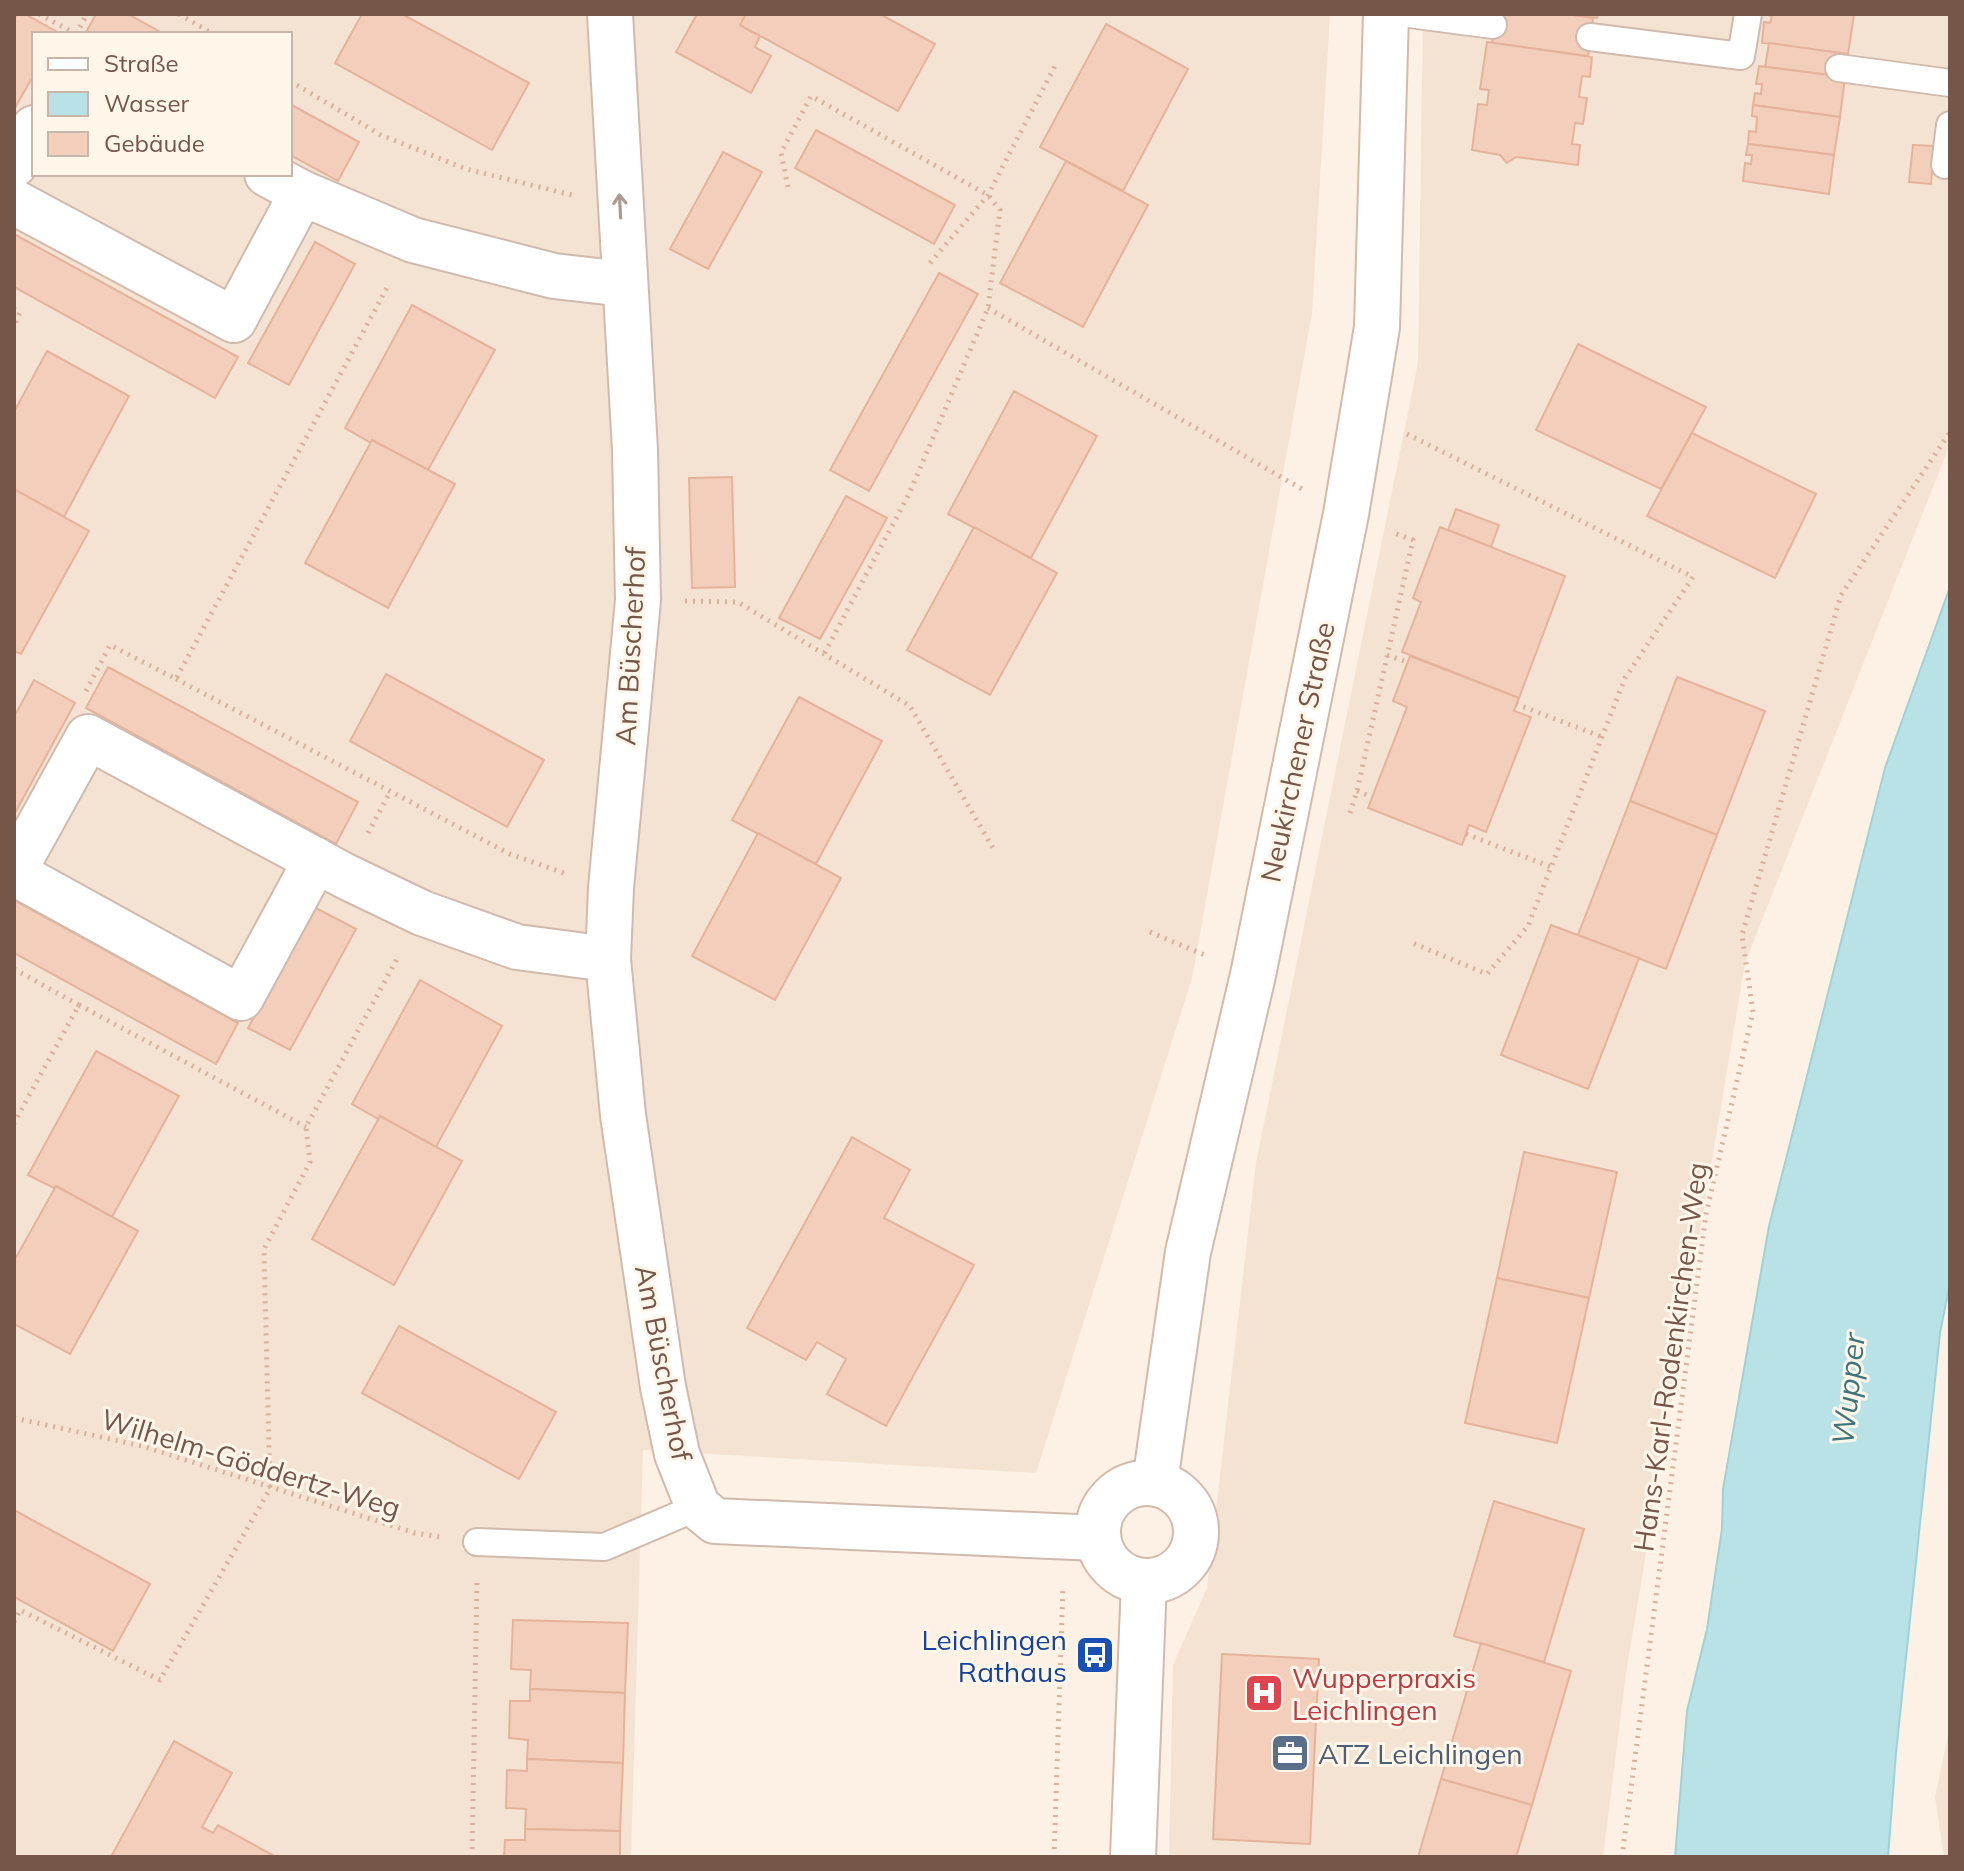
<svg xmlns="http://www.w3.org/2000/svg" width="1964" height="1871" viewBox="0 0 1964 1871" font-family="Mulish,sans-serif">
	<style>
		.residential { fill: #f4e3d2; fill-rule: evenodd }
		.water { fill: #b8e2e6; stroke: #9ed2d8; stroke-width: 2 }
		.building { fill: #f2cebb; stroke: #e5b39c; stroke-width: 2 }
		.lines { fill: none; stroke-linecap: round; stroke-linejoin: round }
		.service-casing { stroke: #d0baad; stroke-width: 30 }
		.minor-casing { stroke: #d0baad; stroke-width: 48 }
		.secondary-casing { stroke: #d3baaa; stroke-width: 48 }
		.path { stroke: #d7b19e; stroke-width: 5; stroke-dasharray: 2 6; stroke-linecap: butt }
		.service { stroke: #fff; stroke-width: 26 }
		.minor { stroke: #fff; stroke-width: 44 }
		.secondary { stroke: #fff; stroke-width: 44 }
		.oneway { stroke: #ac9a92 }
		.labels { text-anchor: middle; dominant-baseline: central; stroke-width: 6; stroke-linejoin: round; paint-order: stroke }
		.street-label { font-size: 28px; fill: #755649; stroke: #fff6ea }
		.transit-label { font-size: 28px; fill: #164399; stroke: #fff6ea; text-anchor: end }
		.health-label { font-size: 28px; fill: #be3a42; stroke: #fff6ea; text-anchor: start }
		.service-label { font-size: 28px; fill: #4e5e75; stroke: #fff6ea; text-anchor: start }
		.water-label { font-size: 30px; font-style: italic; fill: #3d747b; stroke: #fff6ea }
	</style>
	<rect width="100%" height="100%" fill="#fcf1e4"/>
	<g class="residential">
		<path d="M14,14H1330L1312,313L1192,978L1036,1473L643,1450L631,1857H14ZM34,34H290V174H34Z"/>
		<polygon points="1423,14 1950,14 1950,444 1745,963 1626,1673 1603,1857 1169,1857 1173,1665 1207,1588 1256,1163 1418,363"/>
		<polygon points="1950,1726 1950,1857 1944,1857 1935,1797"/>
	</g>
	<polygon class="water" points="1950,587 1950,1283 1940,1333 1896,1753 1888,1857 1675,1857 1687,1711 1707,1629 1722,1529 1723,1489 1769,1226 1885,768"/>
	<g class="building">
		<polygon points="17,14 25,14 57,32 56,34 34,34 34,74 14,110 14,19"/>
		<polygon points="96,14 128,14 164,34 85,34"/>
		<polygon points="362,14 402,14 529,83 492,150 335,63"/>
		<polygon points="697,14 746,14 740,25 760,36 755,47 771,56 751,93 676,52"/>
		<polygon points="746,14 880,14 935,44 898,111 740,25"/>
		<polygon points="1494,14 1567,14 1593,18 1588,56 1492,43"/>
		<polygon points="1567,14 1598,14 1597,18"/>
		<polygon points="1765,14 1854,15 1848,54 1762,43 1764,22 1770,23 1772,16"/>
		<polygon points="1106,24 1188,69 1123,191 1040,147"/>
		<polygon points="1487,42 1592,57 1590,77 1582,76 1579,97 1587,98 1583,124 1575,123 1572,144 1580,145 1578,165 1516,157 1507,163 1500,155 1472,150 1478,104 1487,105 1489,90 1480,89"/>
		<polygon points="1769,43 1841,53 1838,76 1765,67"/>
		<polygon points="1759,66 1845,77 1840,117 1753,105 1755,93 1761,94 1762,84 1756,84"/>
		<polygon points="290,104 359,142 338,181 290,155"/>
		<polygon points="1753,105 1840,117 1834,155 1748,144 1749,131 1756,132 1757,117 1752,116"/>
		<polygon points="816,130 955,205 934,244 795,168"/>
		<polygon points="1748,144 1834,155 1829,194 1743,181 1745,163 1751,164 1752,155 1746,155"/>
		<polygon points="1913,145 1934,146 1931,184 1909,182"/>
		<polygon points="723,152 762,172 708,269 670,249"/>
		<polygon points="1066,161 1148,205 1083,327 1000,283"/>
		<polygon points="14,234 238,357 215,398 14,287"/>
		<polygon points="315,242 355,264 289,385 248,363"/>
		<polygon points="939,273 978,294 869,491 830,470"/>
		<polygon points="412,305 495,350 428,470 372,440 371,443 345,428"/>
		<polygon points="1578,344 1706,407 1661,489 1536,430"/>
		<polygon points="47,351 129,396 64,517 14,489 14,412"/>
		<polygon points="1014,391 1097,436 1031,558 948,514"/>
		<polygon points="1692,433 1816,494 1775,578 1647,516"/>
		<polygon points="372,440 455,484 388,608 305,563"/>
		<polygon points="732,477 735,587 692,588 689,478"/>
		<polygon points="14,489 89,531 21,654 14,651"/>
		<polygon points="846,496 887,518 820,639 779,618"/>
		<polygon points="1456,509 1499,525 1491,547 1448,530"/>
		<polygon points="974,527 1057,573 990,695 907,650"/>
		<polygon points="1440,527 1565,576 1519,698 1402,652 1421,602 1413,598"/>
		<polygon points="1410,656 1519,698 1514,711 1531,717 1486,832 1469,825 1462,845 1368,808 1407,707 1393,701"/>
		<polygon points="108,667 358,802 336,844 86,708"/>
		<polygon points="386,674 544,760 507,827 350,741"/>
		<polygon points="1677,677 1765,711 1717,835 1630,801"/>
		<polygon points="34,680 75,703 14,815 14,717"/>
		<polygon points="799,697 882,741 816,864 732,820"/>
		<polygon points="1630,801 1717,835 1666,969 1578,935"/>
		<polygon points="758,833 841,878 775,1000 692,956"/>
		<polygon points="14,900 238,1023 216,1064 14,953"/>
		<polygon points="314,907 356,929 290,1050 248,1028"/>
		<polygon points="1551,925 1639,958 1588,1089 1501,1055"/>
		<polygon points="420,980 502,1026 436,1147 380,1116 378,1119 352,1104"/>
		<polygon points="96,1051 179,1096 112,1217 56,1186 54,1188 28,1175"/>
		<polygon points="380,1116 462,1161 394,1285 312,1239"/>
		<polygon points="852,1137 910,1170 884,1218 974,1265 886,1426 827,1394 846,1359 817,1342 806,1360 747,1328"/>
		<polygon points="1524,1152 1617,1172 1589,1298 1497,1278"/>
		<polygon points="56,1186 138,1231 70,1354 14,1324 14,1261"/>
		<polygon points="1497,1278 1589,1298 1557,1443 1465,1423"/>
		<polygon points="399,1326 556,1412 519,1479 362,1393"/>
		<polygon points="1494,1501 1584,1529 1544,1662 1454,1636"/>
		<polygon points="14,1510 150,1584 113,1651 14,1597"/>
		<polygon points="513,1620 628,1623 625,1693 530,1689 531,1670 511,1669"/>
		<polygon points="1481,1643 1571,1671 1532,1805 1441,1779"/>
		<polygon points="1222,1654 1319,1659 1310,1844 1213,1839"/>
		<polygon points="530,1689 625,1693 623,1763 527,1759 528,1740 509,1738 510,1701 530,1701"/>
		<polygon points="174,1741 232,1773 202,1827 213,1833 218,1825 276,1857 111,1857"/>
		<polygon points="527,1759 623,1763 620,1831 525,1829 526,1809 506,1808 507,1770 527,1771"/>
		<polygon points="1441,1779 1532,1805 1516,1857 1418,1857"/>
		<polygon points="525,1829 620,1831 620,1857 504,1857 505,1840 525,1840"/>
	</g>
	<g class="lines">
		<g class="service-casing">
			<g id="service">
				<polyline points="1409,14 1493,25"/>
				<polyline points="1590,37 1741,56 1748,14"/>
				<polyline points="1839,68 1950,83"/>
				<polyline points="1945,165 1950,125"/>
				<polyline points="477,1542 604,1547 698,1507"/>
			</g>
		</g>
		<g class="minor-casing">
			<g id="minor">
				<polyline points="610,14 635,450 638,600 611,888 608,959 623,1115 663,1387 677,1454 698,1507 715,1521 1098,1538"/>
				<polyline points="14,165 34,128"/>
				<polyline points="267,174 302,193 413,240 554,276 624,284"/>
				<polyline points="14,202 234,320 302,193"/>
				<polyline points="14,871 88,737 345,876 422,913 517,947 608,959"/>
				<polyline points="14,873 241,998 316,860"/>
			</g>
		</g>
		<g class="secondary-casing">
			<g id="secondary">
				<polyline points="1155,1482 1188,1252 1253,975 1346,514 1368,382 1377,327 1386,14"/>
				<circle cx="1147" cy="1532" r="49"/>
				<polyline points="1133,1857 1144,1581"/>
			</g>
		</g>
		<g class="path">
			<polyline points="39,14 76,34"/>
			<polyline points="179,14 213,34"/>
			<polyline points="76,34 87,14"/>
			<polyline points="290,81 381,135 466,169 572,195"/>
			<polyline points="788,187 781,153 811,96 988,195 1000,210 988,308 910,492 824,654"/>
			<polyline points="930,263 988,195 1056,64"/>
			<polyline points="988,308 1302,489"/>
			<polyline points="14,309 20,312 14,326"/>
			<polyline points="1407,434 1693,577 1625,678 1528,926 1487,974 1410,942"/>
			<polyline points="685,601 738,602 910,706 993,848"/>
			<polyline points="1387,655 1407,662"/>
			<polyline points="176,679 510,854 564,873"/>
			<polyline points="86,691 110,645 176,679 389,284"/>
			<polyline points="1516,704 1602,737"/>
			<polyline points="1357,791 1372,797"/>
			<polyline points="1350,813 1357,791 1413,540 1391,532"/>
			<polyline points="368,833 390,792"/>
			<polyline points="1466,834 1551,867"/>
			<polyline points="1150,932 1207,956"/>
			<polyline points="14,969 79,1005 14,1123"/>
			<polyline points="79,1005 306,1127"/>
			<polyline points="14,1418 142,1446 415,1533 440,1537"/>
			<polyline points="14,1622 20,1610 160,1680 270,1489 264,1249 310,1162 306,1127 399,955"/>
			<polyline points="472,1857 477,1579"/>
			<polyline points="1054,1857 1063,1586"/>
			<polyline points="1622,1857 1706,1214 1753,1012 1742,935 1841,595 1950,432"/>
		</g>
		<use href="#service" class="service"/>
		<use href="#minor" class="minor"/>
		<use href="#secondary" class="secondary"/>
	</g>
	<defs><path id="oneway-shaft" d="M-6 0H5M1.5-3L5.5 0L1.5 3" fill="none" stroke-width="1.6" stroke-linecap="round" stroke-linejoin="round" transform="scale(2)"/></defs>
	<use class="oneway" href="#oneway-shaft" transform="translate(620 206) rotate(-93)"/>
	<defs>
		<g id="bus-square" transform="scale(2)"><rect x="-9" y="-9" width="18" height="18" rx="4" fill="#1a4fb4" stroke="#fff6ea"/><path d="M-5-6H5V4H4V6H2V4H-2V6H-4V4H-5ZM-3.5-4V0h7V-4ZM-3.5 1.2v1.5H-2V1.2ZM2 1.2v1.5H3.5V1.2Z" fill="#fff"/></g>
		<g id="hospital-square" transform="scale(2)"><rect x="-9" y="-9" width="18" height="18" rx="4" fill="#e0444e" stroke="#fff6ea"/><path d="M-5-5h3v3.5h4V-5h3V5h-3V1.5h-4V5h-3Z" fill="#fff"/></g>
		<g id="office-square" transform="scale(2)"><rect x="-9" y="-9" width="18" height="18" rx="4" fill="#5c6f8a" stroke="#fff6ea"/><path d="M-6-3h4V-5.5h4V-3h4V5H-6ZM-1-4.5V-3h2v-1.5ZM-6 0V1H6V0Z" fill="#fff"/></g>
	</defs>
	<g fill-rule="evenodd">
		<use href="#bus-square" x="1095" y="1655"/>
		<use href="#hospital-square" x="1264" y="1693"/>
		<use href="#office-square" x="1290" y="1753"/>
	</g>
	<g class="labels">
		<g class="street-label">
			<text transform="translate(630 646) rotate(-87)">Am Büscherhof</text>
			<text transform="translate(1297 752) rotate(-78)">Neukirchener Straße</text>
			<text transform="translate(1670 1357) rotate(-82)">Hans-Karl-Rodenkirchen-Weg</text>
			<text transform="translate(664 1363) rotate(79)">Am Büscherhof</text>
			<text transform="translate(251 1463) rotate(17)">Wilhelm-Göddertz-Weg</text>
		</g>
		<g class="transit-label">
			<text x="1067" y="1639">Leichlingen<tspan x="1067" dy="32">Rathaus</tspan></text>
		</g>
		<g class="health-label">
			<text x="1292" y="1677">Wupperpraxis<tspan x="1292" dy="32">Leichlingen</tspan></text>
		</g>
		<g class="service-label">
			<text x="1318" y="1753">ATZ Leichlingen</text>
		</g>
		<g class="water-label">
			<text transform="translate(1848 1389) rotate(-84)">Wupper</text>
		</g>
	</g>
	<rect width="1964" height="1871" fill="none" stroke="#755649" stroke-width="32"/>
	<rect x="32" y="32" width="260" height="144" fill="#fff6ea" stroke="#c8b6aa" stroke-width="2"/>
	<rect x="48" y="58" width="40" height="12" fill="#ffffff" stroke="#c8b6aa" stroke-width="2"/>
	<text x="104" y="72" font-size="24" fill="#755649">Straße</text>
	<rect x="48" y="92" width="40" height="24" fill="#b8e2e6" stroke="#c8b6aa" stroke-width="2"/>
	<text x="104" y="112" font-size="24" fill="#755649">Wasser</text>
	<rect x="48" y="132" width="40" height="24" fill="#f2cebb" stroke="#c8b6aa" stroke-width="2"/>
	<text x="104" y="152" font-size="24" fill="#755649">Gebäude</text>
</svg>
